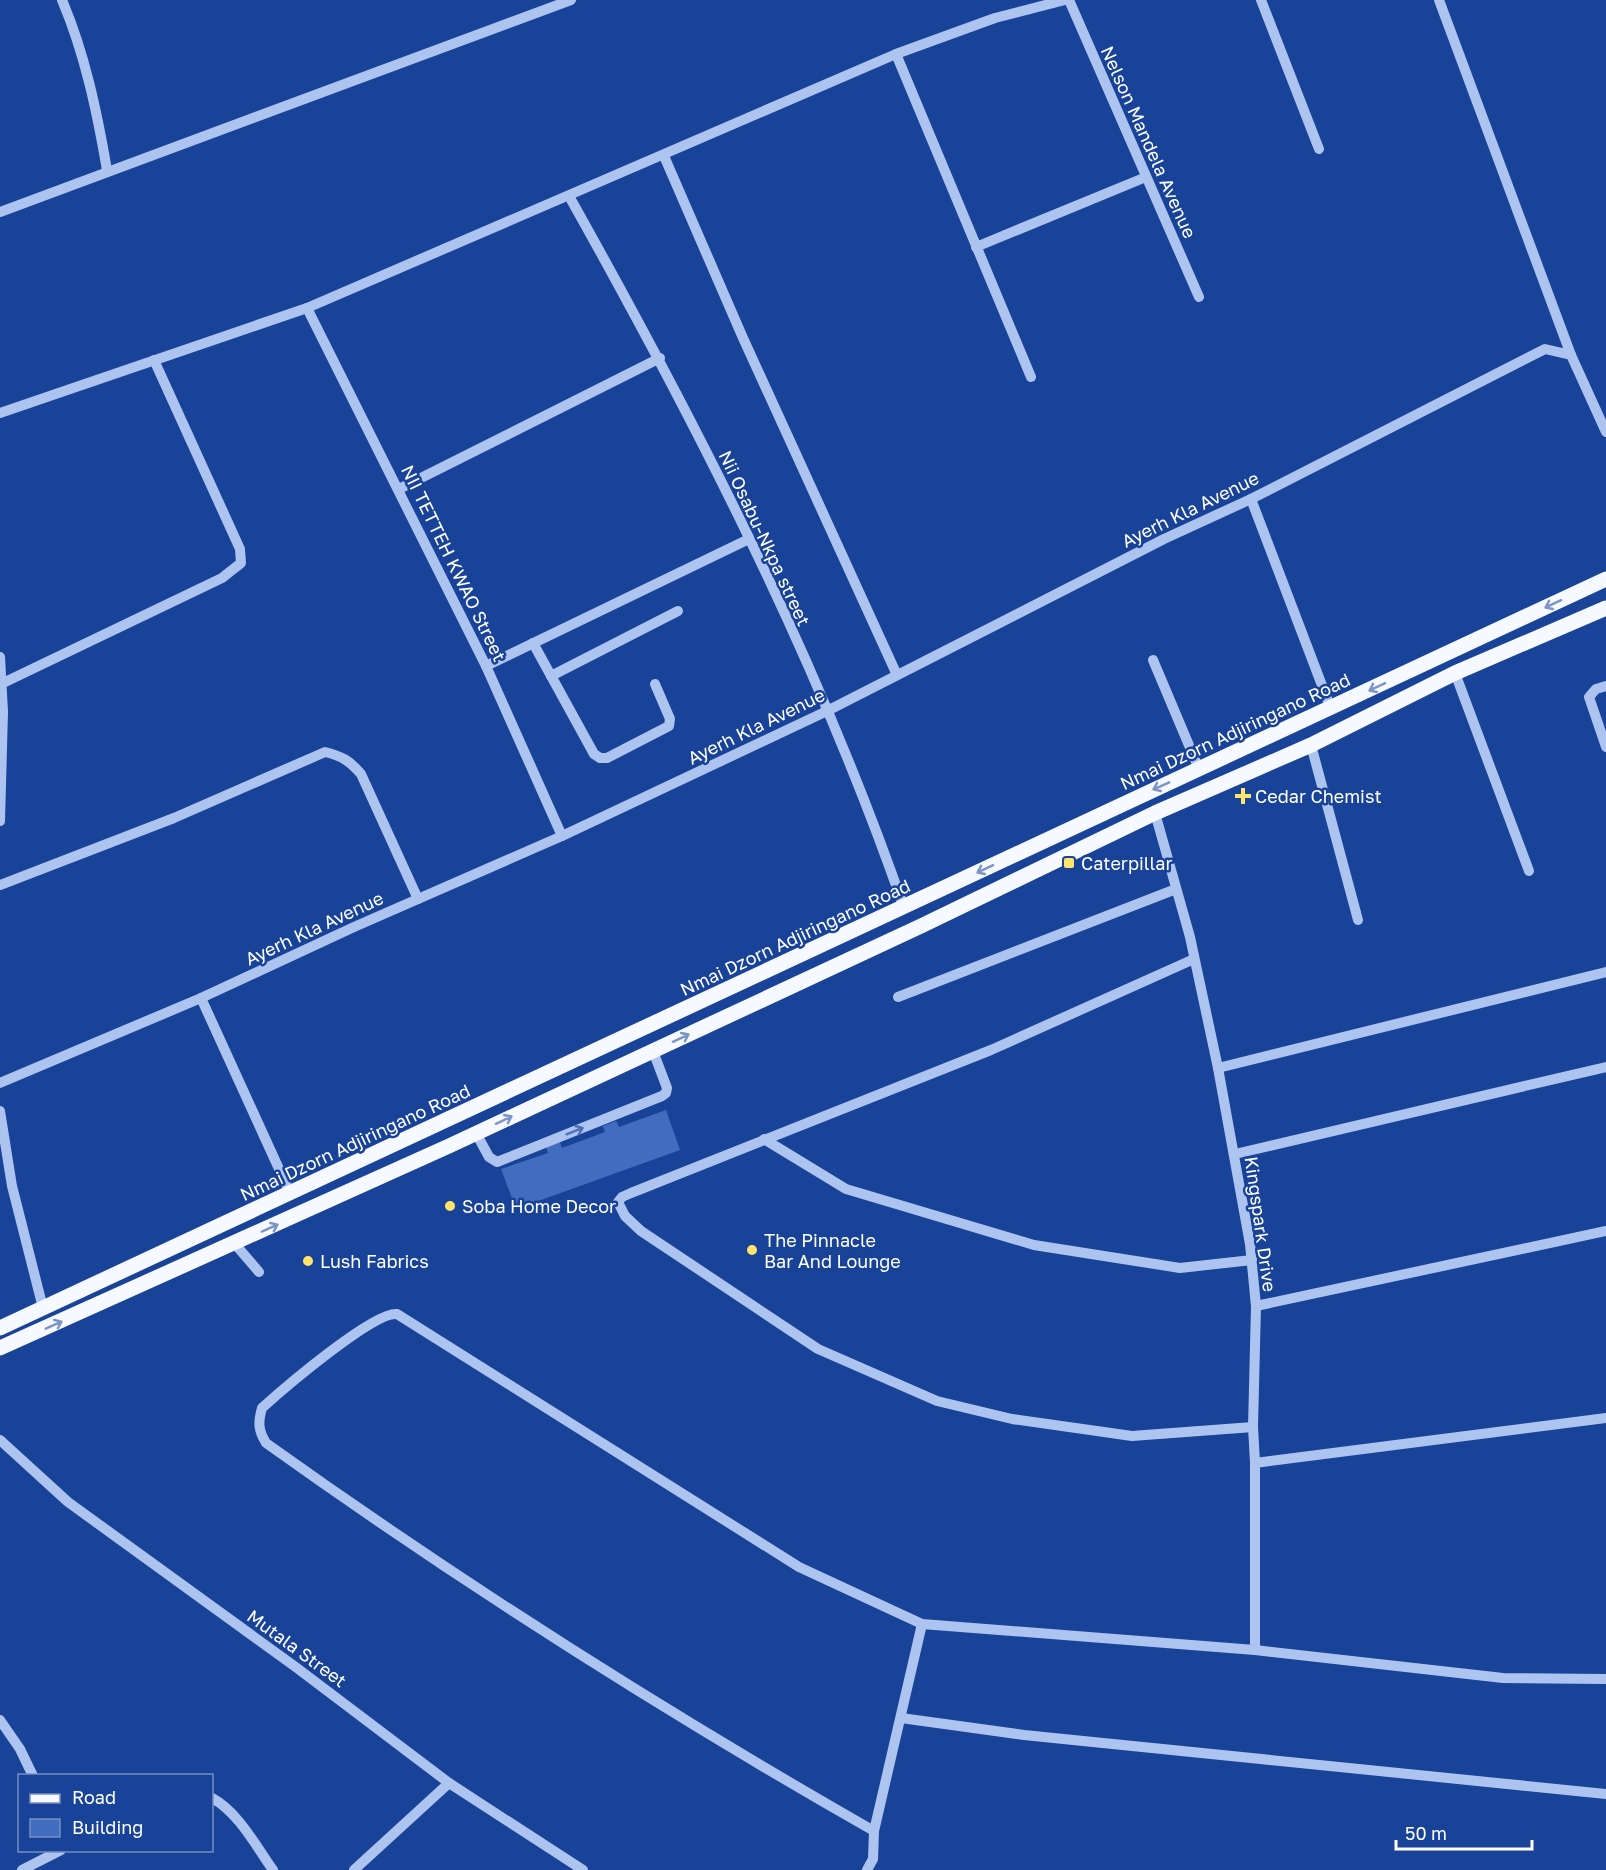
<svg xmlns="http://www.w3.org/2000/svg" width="1606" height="1870" viewBox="0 0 1606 1870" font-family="'Golos Text',sans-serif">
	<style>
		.building { fill: #426cbf }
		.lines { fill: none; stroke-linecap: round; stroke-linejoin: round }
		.minor { stroke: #adc4f1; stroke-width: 10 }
		.major { stroke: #f6f9ff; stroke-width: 15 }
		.oneway { stroke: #7c95c6 }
		.oneway2 { stroke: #4d70b7 }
		.poi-dot { fill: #ffe46c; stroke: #194398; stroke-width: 2 }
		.labels { text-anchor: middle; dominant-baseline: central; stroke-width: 5; stroke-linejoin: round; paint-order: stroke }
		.street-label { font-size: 18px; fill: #fff; stroke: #194398 }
		.poi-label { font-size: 18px; fill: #fff; stroke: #194398; text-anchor: start }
	</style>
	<rect width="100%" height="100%" fill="#194398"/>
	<polygon class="building" points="666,1110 680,1150 516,1209 501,1169 548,1153 546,1147 560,1142 562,1148 605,1132 603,1126 616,1121 619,1127"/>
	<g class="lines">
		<g class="minor">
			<path d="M62,0C85,54 97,112 107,170"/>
			<polyline points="1069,0 1199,297"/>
			<polyline points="1261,0 1319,149"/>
			<polyline points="1439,0 1571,355"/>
			<polyline points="896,54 1031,377"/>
			<polyline points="664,156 743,338 897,675"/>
			<path d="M569,196C697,424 818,660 904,908"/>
			<polyline points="0,212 571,0"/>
			<polyline points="976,247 1146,177"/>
			<polyline points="307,308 486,666 562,836"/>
			<polyline points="0,413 307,308 896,54 995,18 1065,0"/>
			<polyline points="399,489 660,358"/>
			<polyline points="1251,499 1331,709"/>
			<polyline points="533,643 594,754 600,758 607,758 669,726 670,719 655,684"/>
			<polyline points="0,657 3,712 0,821"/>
			<polyline points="1153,660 1199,769"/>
			<polyline points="486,666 749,539"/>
			<polyline points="1455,673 1529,871"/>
			<polyline points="551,676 678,611"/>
			<polyline points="3,683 222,578 241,563 240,549 154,360"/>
			<polyline points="1606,686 1596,689 1589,697 1606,747"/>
			<polyline points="1311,745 1358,920"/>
			<polyline points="1155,813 1190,937 1218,1068 1250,1244 1256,1306 1253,1427 1255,1463 1255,1650"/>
			<path d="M0,885L174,818L325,752C342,756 350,761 361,774L418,899"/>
			<polyline points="1194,959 991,1050 631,1193 622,1197 618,1202 625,1216 641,1231 818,1349 937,1401 1012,1419 1132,1436 1253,1427"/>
			<polyline points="898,997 1176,889"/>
			<polyline points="201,998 290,1193"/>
			<polyline points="1218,1068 1606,972"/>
			<polyline points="0,1083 201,998 354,927 562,836 827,711 1164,539 1251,499 1545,349 1571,355 1606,432"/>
			<polyline points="0,1111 12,1186 43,1308"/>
			<polyline points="476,1133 489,1157 497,1162 662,1096 666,1093 667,1088 653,1051"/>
			<polyline points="764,1139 846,1189 1034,1245 1180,1268 1252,1260"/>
			<polyline points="1235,1154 1606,1067"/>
			<polyline points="235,1244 259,1272"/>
			<polyline points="1256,1306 1606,1231"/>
			<polyline points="0,1440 68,1502 297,1668 449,1783 583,1870"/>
			<polyline points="1255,1463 1606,1418"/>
			<polyline points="901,1718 1024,1735 1606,1794"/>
			<polyline points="0,1720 20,1749 33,1776"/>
			<path d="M212,1798C238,1812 256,1846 273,1870"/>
			<path d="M874,1831C665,1712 462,1583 266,1443C258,1430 258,1422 262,1408C283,1389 374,1311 397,1314L799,1567L922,1624L1255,1650L1503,1678L1606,1679"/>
			<polyline points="22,1870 61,1850"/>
			<polyline points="354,1870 449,1783"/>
			<polyline points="867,1870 873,1859 874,1831 922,1624"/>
		</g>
		<g class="major">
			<polyline points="0,1328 1606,579"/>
			<polyline points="0,1348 449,1146 921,926 1155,813 1311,745 1455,673 1606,608"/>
		</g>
	</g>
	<defs><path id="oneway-shaft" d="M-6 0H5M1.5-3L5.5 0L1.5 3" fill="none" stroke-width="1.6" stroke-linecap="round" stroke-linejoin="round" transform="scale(1.5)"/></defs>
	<g class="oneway">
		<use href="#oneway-shaft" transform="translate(1553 604) rotate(155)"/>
		<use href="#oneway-shaft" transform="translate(1377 687) rotate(155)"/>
		<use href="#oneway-shaft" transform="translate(1161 786) rotate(156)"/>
		<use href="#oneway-shaft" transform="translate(985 869) rotate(155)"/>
		<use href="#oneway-shaft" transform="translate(681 1038) rotate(-25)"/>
		<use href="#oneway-shaft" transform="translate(504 1120) rotate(-25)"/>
		<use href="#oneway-shaft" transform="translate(270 1228) rotate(-24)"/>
		<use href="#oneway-shaft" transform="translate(54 1325) rotate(-24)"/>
	</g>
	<use class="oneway2" href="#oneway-shaft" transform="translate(575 1131) rotate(-22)"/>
	<g class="poi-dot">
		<path d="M1240 787h6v6h6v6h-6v6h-6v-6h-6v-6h6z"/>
		<rect x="1063" y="857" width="12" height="12" rx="3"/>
		<circle cx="450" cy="1206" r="6"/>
		<circle cx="752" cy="1250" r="6"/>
		<circle cx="308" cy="1261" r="6"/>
	</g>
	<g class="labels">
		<g class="street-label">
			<text transform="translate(1149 142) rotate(66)">Nelson Mandela Avenue</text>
			<text transform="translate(1190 509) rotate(-26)">Ayerh Kla Avenue</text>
			<text transform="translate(765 538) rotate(65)">Nii Osabu-Nkpa street</text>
			<text transform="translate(454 563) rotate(64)">NII TETTEH KWAO Street</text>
			<text transform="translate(756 726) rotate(-26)">Ayerh Kla Avenue</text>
			<text transform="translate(1235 731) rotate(-25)">Nmai Dzorn Adjiringano Road</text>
			<text transform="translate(314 928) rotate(-25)">Ayerh Kla Avenue</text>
			<text transform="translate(795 937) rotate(-25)">Nmai Dzorn Adjiringano Road</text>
			<text transform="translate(355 1142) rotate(-25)">Nmai Dzorn Adjiringano Road</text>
			<text transform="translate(1261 1224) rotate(82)">Kingspark Drive</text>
			<text transform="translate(297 1648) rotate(36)">Mutala Street</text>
		</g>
		<g class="poi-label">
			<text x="1255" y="796">Cedar Chemist</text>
			<text x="1081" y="863">Caterpillar</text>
			<text x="462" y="1206">Soba Home Decor</text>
			<text x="764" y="1240">The Pinnacle<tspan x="764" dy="21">Bar And Lounge</tspan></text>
			<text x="320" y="1261">Lush Fabrics</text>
		</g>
	</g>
	<rect x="18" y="1774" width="195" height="78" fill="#194398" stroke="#758ec1" stroke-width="1.5"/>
	<rect x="30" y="1794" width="30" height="9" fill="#f6f9ff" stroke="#758ec1" stroke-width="1.5"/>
	<text x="72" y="1804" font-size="18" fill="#ffffff">Road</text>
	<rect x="30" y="1819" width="30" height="18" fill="#426cbf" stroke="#758ec1" stroke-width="1.5"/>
	<text x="72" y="1834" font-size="18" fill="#ffffff">Building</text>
	<path d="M1396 1840v9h136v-9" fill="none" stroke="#ffffff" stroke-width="3"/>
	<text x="1405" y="1840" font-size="18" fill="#ffffff" stroke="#194398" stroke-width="4.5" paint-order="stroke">50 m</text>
</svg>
